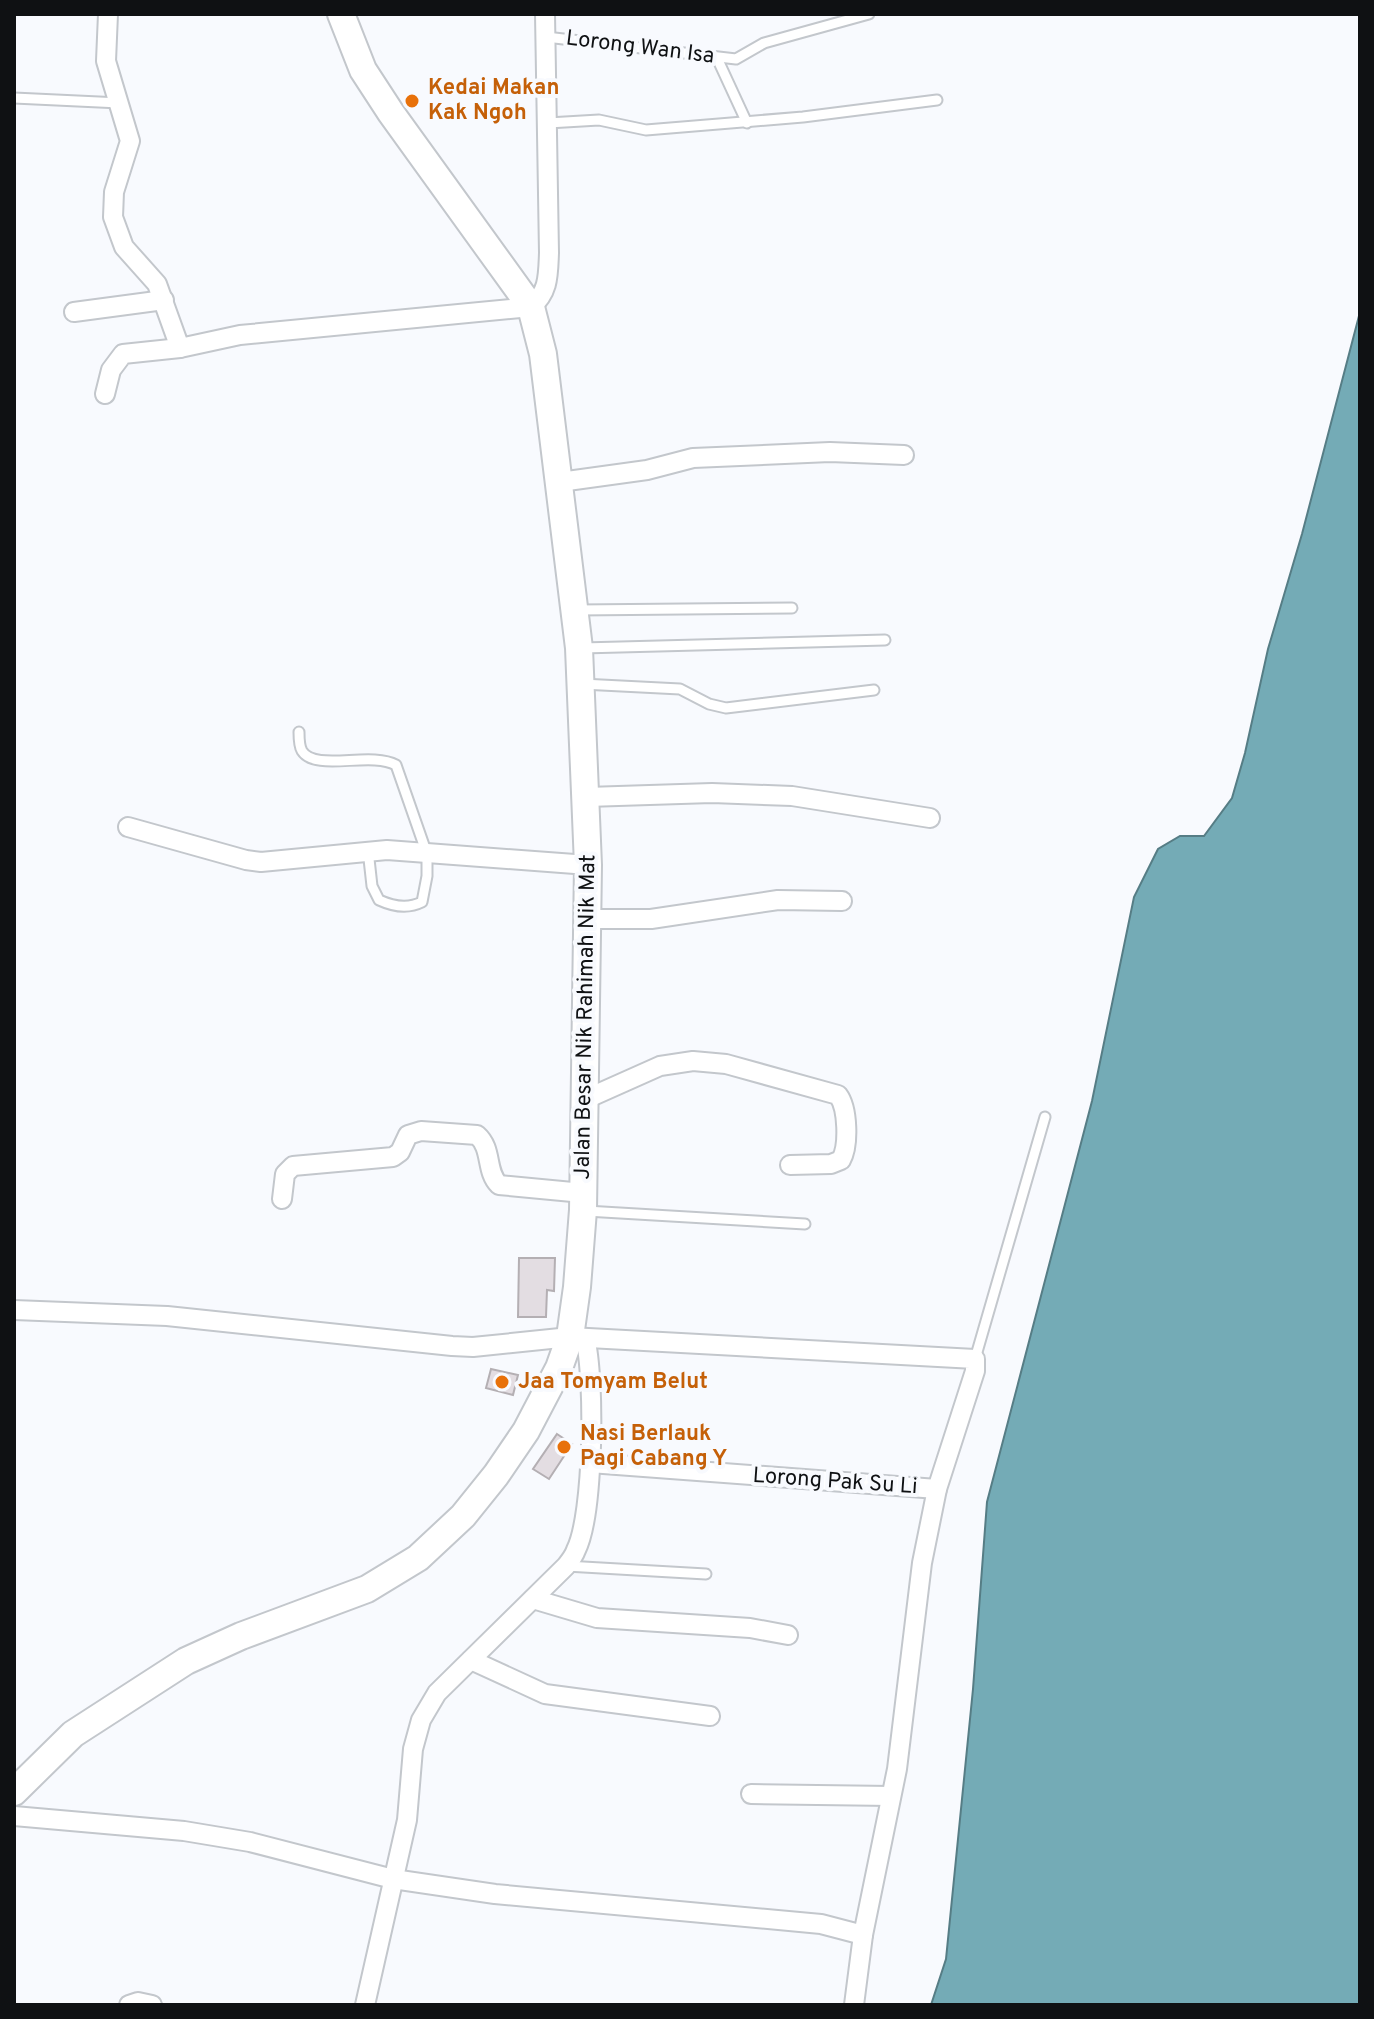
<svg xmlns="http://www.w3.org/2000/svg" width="1374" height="2019" viewBox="0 0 1374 2019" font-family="Overpass,sans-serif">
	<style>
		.water { fill: #74abb6; stroke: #567d85; stroke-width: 2 }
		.building { fill: #e3dde2; stroke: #b4afb3; stroke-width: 2 }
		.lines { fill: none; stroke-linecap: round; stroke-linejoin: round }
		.lane-casing { stroke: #c3c7cc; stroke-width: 13 }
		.street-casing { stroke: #c3c7cc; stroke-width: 22 }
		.secondary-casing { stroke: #c3c7cc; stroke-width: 30 }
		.lane { stroke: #fff; stroke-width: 9 }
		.street { stroke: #fff; stroke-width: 18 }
		.secondary { stroke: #fff; stroke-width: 26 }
		.food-dot { fill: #e8710a; stroke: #f8fafe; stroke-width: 3 }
		.labels { text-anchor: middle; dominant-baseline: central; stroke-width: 8; stroke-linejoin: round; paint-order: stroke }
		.street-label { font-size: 22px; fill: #0f1113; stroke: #f8fafe }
		.food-label { font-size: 22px; font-weight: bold; fill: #c56008; stroke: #f8fafe; text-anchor: start }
	</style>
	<rect width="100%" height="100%" fill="#f8fafe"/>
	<polygon class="water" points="1360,312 1360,2005 931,2005 946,1959 973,1689 987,1502 1092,1101 1134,897 1158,849 1180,836 1204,836 1232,798 1245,753 1268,649 1302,534"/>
	<g class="building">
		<polygon points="519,1258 555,1258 554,1291 547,1290 546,1317 518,1317"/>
		<polygon points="491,1369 518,1375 513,1395 486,1388"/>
		<polygon points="557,1434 572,1444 549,1479 533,1469"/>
	</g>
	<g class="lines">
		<g class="lane-casing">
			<g id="lane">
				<polyline points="546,37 736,59 764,43 869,14"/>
				<polyline points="717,58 747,123"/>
				<polyline points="14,98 120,103"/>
				<polyline points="548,123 599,120 646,130 803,117 937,100"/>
				<polyline points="577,610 792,608"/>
				<polyline points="582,648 885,640"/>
				<polyline points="582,684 680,689 709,704 726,708 874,690"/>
				<path d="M299,732C299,738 299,746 302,751C315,772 371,751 396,765L427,854V876L422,902C408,909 392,906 379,900L372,886L368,850"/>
				<polyline points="586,1211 805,1224"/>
				<polyline points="975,1359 1045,1117"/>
				<polyline points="566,1566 706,1574"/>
			</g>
		</g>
		<g class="street-casing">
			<g id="street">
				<polyline points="108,14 106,61 130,141 114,192 113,217 124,247 157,284 180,348"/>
				<polyline points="74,312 164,300"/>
				<path d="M105,394L111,370L123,354L180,348L240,335L531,307C549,292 548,275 549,253L545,14"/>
				<polyline points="560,482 647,470 693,458 830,452 904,455"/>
				<polyline points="587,797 712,793 792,796 930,818"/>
				<polyline points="128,827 246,860 261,862 387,850 588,865"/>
				<polyline points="588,919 651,919 778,900 842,901"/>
				<path d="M586,1099L660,1066L693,1061L726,1064L838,1095C848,1108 849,1146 841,1160L831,1164L790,1165"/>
				<path d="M282,1199L285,1174L293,1166L393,1157L400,1152L408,1135L421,1131L477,1135C493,1149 485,1171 499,1185L583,1193"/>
				<polyline points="14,1310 167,1316 452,1346 473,1347 570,1337 975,1359 975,1371 937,1489 922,1563 897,1769 863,1935 854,2005"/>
				<polyline points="590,1463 937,1489"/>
				<polyline points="533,1599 597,1618 750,1628 788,1635"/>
				<polyline points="471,1660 545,1694 710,1716"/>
				<polyline points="751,1794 891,1796"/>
				<polyline points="14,1816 184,1831 250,1842 393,1879 495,1894 821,1924 863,1935"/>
				<polyline points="129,2005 138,2002 152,2005"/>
				<path d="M365,2005L407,1820L413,1749L421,1720L437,1693L566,1566C570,1561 574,1556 576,1550C594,1514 595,1377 585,1338"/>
			</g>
		</g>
		<g class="secondary-casing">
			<polyline id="secondary" points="14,1792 73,1734 186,1661 241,1636 367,1589 418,1558 463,1516 496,1475 526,1431 559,1368 570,1337 577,1287 583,1210 588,865 579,648 543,354 531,307 391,113 363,70 341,14"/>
		</g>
		<use href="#lane" class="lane"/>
		<use href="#street" class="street"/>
		<use href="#secondary" class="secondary"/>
	</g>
	<g class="food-dot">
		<circle cx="412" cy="101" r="8"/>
		<circle cx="502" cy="1382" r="8"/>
		<circle cx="564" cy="1447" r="8"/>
	</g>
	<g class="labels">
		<g class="street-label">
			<text transform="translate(640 48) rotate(7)">Lorong Wan Isa</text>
			<text transform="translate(586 1017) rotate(-89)">Jalan Besar Nik Rahimah Nik Mat</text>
			<text transform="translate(835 1482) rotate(4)">Lorong Pak Su Li</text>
		</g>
		<g class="food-label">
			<text x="428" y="88">Kedai Makan<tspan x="428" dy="25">Kak Ngoh</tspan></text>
			<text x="518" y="1382">Jaa Tomyam Belut</text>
			<text x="580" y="1434">Nasi Berlauk<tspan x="580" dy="25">Pagi Cabang Y</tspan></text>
		</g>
	</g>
	<rect width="1374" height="2019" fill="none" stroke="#0f1113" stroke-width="32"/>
</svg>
